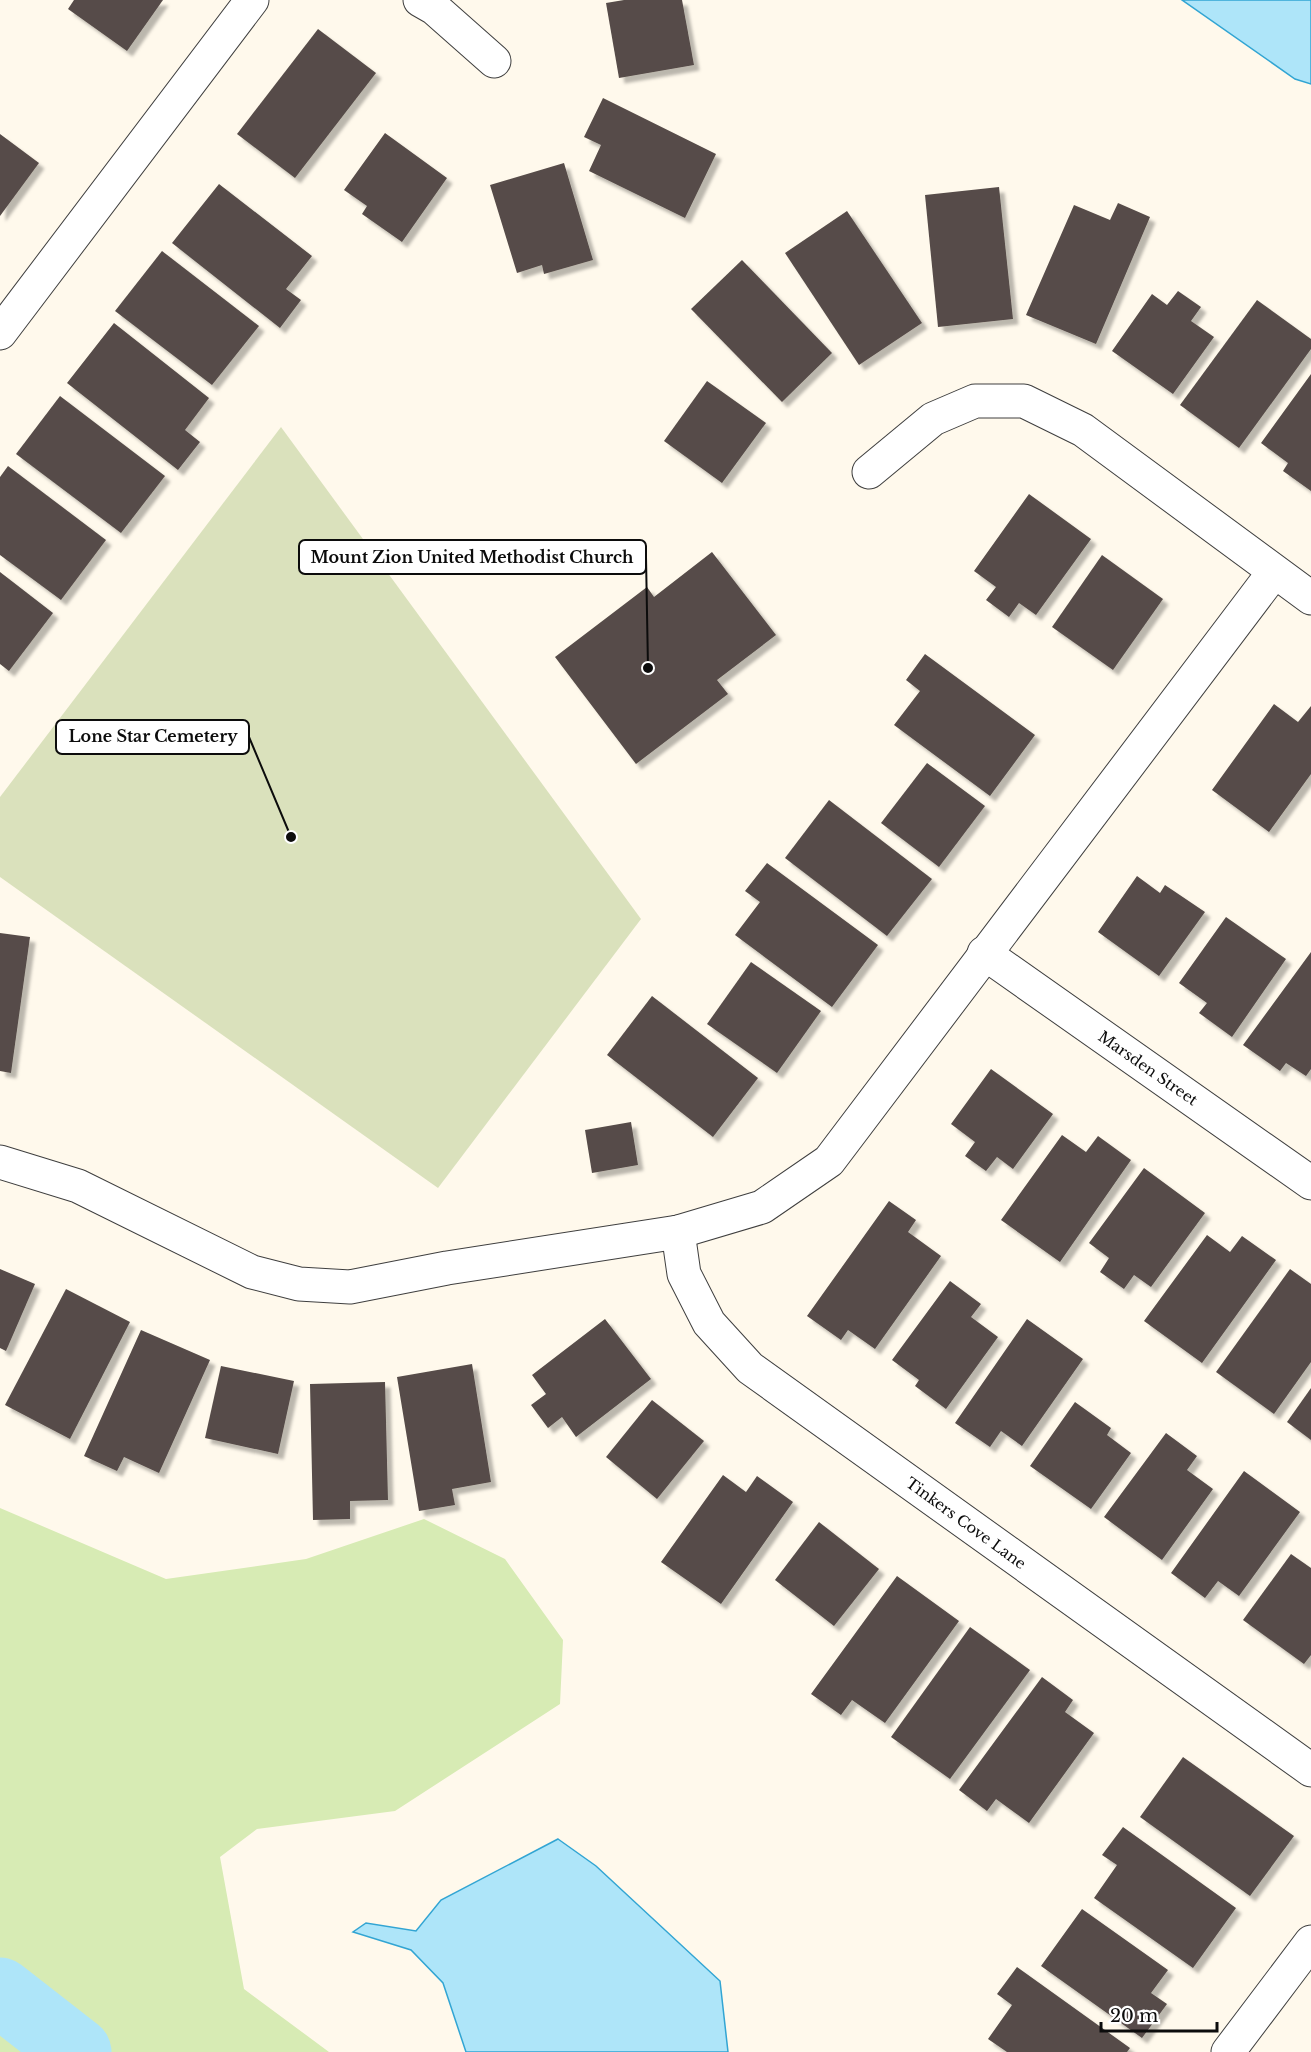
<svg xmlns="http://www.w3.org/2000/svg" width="1311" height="2052" viewBox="0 0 1311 2052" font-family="'Libre Baskerville',serif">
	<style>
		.green { fill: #d7ebb4 }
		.cemetery { fill: #dae1bc }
		.water { fill: #aee5f9; stroke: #32a5d3; stroke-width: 1.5 }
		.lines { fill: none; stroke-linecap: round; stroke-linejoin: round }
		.river { stroke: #aee5f9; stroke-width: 69 }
		.building { fill: #564c48; filter: url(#shadow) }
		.minor-casing { stroke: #3f3f3f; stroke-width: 35 }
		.minor { stroke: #fff; stroke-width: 33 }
		.labels { text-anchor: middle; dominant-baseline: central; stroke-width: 6; stroke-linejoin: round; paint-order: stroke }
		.street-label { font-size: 15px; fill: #0c0c0c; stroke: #fff }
		.leader { fill: none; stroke: #0c0c0c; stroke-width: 2 }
		.callout-dot { fill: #0c0c0c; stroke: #fff; stroke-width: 2 }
		.callout { fill: #fff; stroke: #0c0c0c; stroke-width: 2 }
		.callout-label { font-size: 16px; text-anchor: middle; font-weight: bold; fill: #0c0c0c }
	</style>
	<defs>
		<filter id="shadow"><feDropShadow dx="5.5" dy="5.5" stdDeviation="1.5" flood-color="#0004"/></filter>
	</defs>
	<rect width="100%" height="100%" fill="#fff9ec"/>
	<polygon class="green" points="0,1508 166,1579 306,1559 424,1519 505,1559 563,1640 560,1704 395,1811 257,1829 220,1857 244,1989 329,2052 0,2052"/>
	<polygon class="cemetery" points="281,427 641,919 438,1188 0,877 0,797"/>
	<g class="water">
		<polygon points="1182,0 1311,0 1311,84 1295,79"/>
		<polygon points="558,1839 596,1866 720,1981 728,2052 466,2052 443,1983 411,1950 353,1932 366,1923 416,1931 441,1900"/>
	</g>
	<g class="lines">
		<polyline class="river" points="0,1992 77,2052"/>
	</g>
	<g class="building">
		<polygon points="74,0 163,0 127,51 68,9"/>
		<polygon points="624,0 682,0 694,65 619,78 606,3"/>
		<polygon points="318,29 376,73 295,178 237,134"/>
		<polygon points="603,98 716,154 685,218 589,171 601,145 584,137"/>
		<polygon points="385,133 447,178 402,242 362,214 367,206 344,190"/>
		<polygon points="0,134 39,163 0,216"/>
		<polygon points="564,163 593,260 544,274 542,265 517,273 490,185"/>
		<polygon points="219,184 312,256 286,289 301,300 280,328 172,243"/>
		<polygon points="999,187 1013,319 938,327 925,195"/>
		<polygon points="1118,203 1150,217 1096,344 1026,315 1074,205 1110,220"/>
		<polygon points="847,211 922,323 859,365 785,253"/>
		<polygon points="162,251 259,326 212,385 115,311"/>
		<polygon points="742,260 832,353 782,402 691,309"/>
		<polygon points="1178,291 1201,307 1191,321 1214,337 1173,394 1112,351 1152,294 1167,305"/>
		<polygon points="1257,300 1311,339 1311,349 1239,448 1180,405"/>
		<polygon points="114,323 209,398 185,430 200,442 178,470 67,383"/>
		<polygon points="1311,374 1311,491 1283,471 1288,463 1261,443"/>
		<polygon points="707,381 766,423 722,483 664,441"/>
		<polygon points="60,396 165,476 121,533 16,454"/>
		<polygon points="8,466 106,540 61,600 0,555 0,477"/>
		<polygon points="1029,494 1091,539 1036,615 1019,603 1009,617 986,600 996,587 974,571"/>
		<polygon points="712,552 776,635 717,680 728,694 636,764 555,657 647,587 654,597"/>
		<polygon points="1102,555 1163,599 1113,670 1052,627"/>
		<polygon points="0,572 53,613 9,671 0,664"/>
		<polygon points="925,654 1035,735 990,796 894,725 920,691 906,680"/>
		<polygon points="1274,704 1298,722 1311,706 1311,774 1269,832 1212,790"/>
		<polygon points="927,763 985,806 939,867 881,823"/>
		<polygon points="829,800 932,879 887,936 785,858"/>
		<polygon points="767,863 878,945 832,1007 735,935 760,902 745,891"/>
		<polygon points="1137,876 1160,893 1165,885 1205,912 1159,976 1098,932"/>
		<polygon points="1226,917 1286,959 1232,1037 1199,1013 1207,1003 1179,983"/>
		<polygon points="0,933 30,937 11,1073 0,1071"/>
		<polygon points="1311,952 1311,1069 1306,1076 1286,1063 1280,1071 1243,1045"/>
		<polygon points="751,962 821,1011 777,1073 707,1024"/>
		<polygon points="652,996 758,1078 713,1137 607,1055"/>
		<polygon points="991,1069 1053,1114 1013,1169 997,1157 986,1171 965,1156 975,1142 951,1124"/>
		<polygon points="631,1122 638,1165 592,1173 585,1130"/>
		<polygon points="1062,1135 1086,1152 1098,1136 1131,1160 1060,1262 1001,1220"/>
		<polygon points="1144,1168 1205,1213 1151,1287 1134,1275 1124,1289 1100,1272 1109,1258 1089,1243"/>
		<polygon points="889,1201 916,1220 908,1232 941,1256 875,1349 848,1330 841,1340 807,1316"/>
		<polygon points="1207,1235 1230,1252 1242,1236 1276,1260 1202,1363 1144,1321"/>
		<polygon points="0,1269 35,1284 6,1351 0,1348"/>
		<polygon points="1290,1269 1311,1284 1311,1362 1274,1414 1216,1372"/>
		<polygon points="950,1281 981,1304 971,1317 998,1337 946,1409 915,1386 919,1380 892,1360"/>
		<polygon points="66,1289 130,1322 70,1439 5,1405"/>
		<polygon points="605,1319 651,1379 576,1437 562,1417 548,1428 531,1405 546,1394 532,1375"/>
		<polygon points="1027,1319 1083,1359 1022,1446 1001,1431 990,1447 955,1423"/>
		<polygon points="141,1330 210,1360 159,1473 124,1457 117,1471 84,1456"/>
		<polygon points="472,1364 491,1482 452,1489 455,1505 419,1511 397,1377"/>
		<polygon points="221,1366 294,1381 278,1454 205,1438"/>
		<polygon points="385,1382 388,1500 350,1501 350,1519 313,1520 310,1384"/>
		<polygon points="1311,1388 1311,1440 1287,1422"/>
		<polygon points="652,1400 704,1441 657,1499 606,1457"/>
		<polygon points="1075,1402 1111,1428 1107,1435 1131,1453 1091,1509 1030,1466"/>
		<polygon points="1166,1433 1197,1456 1187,1470 1213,1489 1162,1560 1104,1517"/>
		<polygon points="1244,1471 1300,1512 1239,1596 1218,1581 1205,1598 1171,1573"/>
		<polygon points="723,1475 746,1492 757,1476 793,1502 721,1604 661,1562"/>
		<polygon points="819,1522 879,1569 834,1626 775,1580"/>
		<polygon points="1291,1554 1311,1568 1311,1655 1304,1664 1243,1620"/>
		<polygon points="897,1576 959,1621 885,1723 852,1700 841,1715 811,1694"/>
		<polygon points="970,1627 1030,1670 950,1779 891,1737"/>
		<polygon points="1042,1677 1073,1700 1065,1712 1094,1733 1029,1823 996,1799 987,1811 959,1790"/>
		<polygon points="1183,1757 1294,1836 1250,1896 1140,1817"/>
		<polygon points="1123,1827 1236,1908 1193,1968 1094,1898 1117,1865 1102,1855"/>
		<polygon points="1082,1909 1168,1970 1151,1993 1167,2004 1142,2038 1041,1966"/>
		<polygon points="1017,1967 1130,2048 1127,2052 1007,2052 988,2039 1012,2005 997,1994"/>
	</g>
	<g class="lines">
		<g class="minor-casing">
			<g id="minor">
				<polyline points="420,0 434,8 494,61"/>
				<polyline points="0,333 252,0"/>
				<polyline points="869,472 933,419 975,401 1024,401 1083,430 1311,598"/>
				<polyline points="984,953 1311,1183"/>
				<polyline points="0,1162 78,1186 252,1272 299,1284 350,1287 447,1268 678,1232 762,1207 829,1161 1274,572"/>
				<polyline points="678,1232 684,1274 709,1323 750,1368 1311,1770"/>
				<polyline points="1228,2052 1311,1942"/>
			</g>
		</g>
		<use href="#minor" class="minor"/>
	</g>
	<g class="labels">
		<g class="street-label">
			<text transform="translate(1148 1068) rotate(35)">Marsden Street</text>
			<text transform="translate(966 1523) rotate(36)">Tinkers Cove Lane</text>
		</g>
	</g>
	<path class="leader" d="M648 668L646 557M291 837L249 737"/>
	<g class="callout-dot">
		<circle cx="648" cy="668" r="6"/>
		<circle cx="291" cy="837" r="6"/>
	</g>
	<g class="callout">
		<rect x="299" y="540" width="347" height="34" rx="6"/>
		<rect x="56" y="720" width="193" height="34" rx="6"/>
	</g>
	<g class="callout-label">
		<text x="472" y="563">Mount Zion United Methodist Church</text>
		<text x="153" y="742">Lone Star Cemetery</text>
	</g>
	<path d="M1101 2022v9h116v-9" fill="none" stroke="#0c0c0c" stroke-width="3"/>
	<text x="1110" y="2022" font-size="18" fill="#0c0c0c" stroke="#ffffff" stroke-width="4.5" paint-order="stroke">20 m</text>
</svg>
